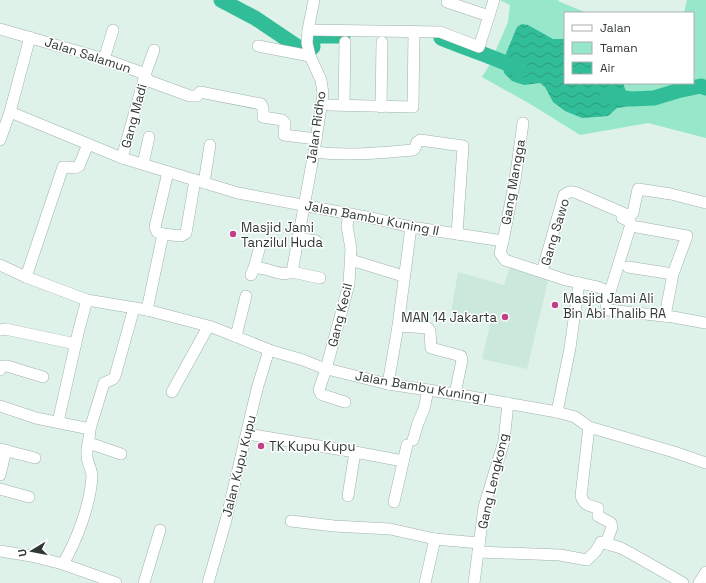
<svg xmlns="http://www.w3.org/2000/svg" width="706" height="583" viewBox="0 0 706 583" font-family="'Space Grotesk',sans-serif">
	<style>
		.built { fill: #cbe8dd }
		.green { fill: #97e7cb }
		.water { fill: url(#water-waves) }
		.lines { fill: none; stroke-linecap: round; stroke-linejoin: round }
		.river { stroke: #31bd98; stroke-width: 15 }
		.minor-casing { stroke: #9fb2aa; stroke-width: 12 }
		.minor { stroke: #fff; stroke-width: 11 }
		.poi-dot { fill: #c24087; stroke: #fff; stroke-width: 1.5 }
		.labels { text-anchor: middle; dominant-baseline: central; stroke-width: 3; stroke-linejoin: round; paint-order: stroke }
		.street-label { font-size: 13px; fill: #303835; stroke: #fff }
		.poi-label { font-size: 13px; fill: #303835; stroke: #fff; text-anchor: start }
	</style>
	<defs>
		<pattern id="water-waves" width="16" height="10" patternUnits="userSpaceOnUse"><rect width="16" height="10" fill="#31bd98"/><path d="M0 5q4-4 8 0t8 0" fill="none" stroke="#2a9b7d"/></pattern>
	</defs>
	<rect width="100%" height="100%" fill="#def2ea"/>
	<polygon class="built" points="512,262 549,277 527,369 482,359 491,320 451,313 458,272 504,285"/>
	<polygon class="green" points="500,0 559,0 558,1 587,13 565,13 565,83 643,83 643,84 648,83 693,83 693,13 684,13 687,0 706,0 706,138 648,123 580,135 532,105 482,77 490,64 508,22 510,5"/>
	<polygon class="water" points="522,24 528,25 553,39 565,39 565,83 623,83 631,106 617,108 608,116 582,118 565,111 553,102 545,87 540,83 524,85 512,81 504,73 502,63 517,27"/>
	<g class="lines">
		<g class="river">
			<polyline points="221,0 255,18 307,53 313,47 312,36 343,36"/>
			<path d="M441,38C467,49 495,57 521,70"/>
			<polyline points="608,96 632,99 654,98 677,91 701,86 706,88"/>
		</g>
		<g class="minor-casing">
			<g id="minor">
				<polyline points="447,2 489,16"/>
				<polyline points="0,29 104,59 140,72 145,75 149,81 190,96 197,96 200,92 261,104 263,108 263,117 282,120 285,123 284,135 316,139"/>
				<polyline points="308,30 440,32 479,47 494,0"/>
				<polyline points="258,46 310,56"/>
				<polyline points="104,59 113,30"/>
				<polyline points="329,105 413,107 414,31"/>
				<polyline points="344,105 345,42"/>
				<polyline points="381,107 382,42"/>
				<path d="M10,112L122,158L238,193L372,218L411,227L503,241L500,253L505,260L566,280L598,287L605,290C607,297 604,304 608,310L673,317L706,323"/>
				<polyline points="0,140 10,112 30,37"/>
				<path d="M314,152C346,156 380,153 413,150L415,148L417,142L420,140L463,146L457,234"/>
				<polyline points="122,158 145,75 154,50"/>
				<polyline points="143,164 149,137"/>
				<polyline points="204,183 210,145"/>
				<polyline points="637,227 687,236 673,274 665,316"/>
				<polyline points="163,234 181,236 186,233 195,180"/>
				<polyline points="298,238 316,241"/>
				<polyline points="503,241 515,180 523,123"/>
				<polyline points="351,260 403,276"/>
				<polyline points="0,265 26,277 87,300 147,310 212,327 272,351 303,360 323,368 388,384 455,394 557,412 575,417 589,427 674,452 706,463"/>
				<polyline points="628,267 673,274"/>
				<path d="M254,268C266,266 281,278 292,272L314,152L323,94L321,80L310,56L307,43L308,30L314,0"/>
				<polyline points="292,272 320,278"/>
				<path d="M542,272L564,195C569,191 572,191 577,193L630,216L633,213L638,189L671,194L706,203"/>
				<polyline points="251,275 254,268 260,246"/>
				<polyline points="26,277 63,167 67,167 75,168 79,166 88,144"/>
				<polyline points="606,296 609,295 631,224 629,221 622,218"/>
				<polyline points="147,310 163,234 157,232 155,227 168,172"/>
				<polyline points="398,326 428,328 430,331 431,348 461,356 462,360 455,394"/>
				<polyline points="0,330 5,329 76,344"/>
				<polyline points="236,336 246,296"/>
				<polyline points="0,370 3,366 7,366 43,377"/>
				<polyline points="388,384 398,326 411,227"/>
				<polyline points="172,392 208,327"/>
				<polyline points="345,402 323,395 321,394 319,390 326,369 349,284 351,249 347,226 349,214"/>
				<path d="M0,406L36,418L90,429C90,437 86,449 87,456C87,463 92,469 92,477C90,505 77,540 63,564"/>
				<polyline points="557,412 570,348 579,283"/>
				<polyline points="58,422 79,329 87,300"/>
				<path d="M589,427L581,496C584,505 589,506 598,508V516L611,523L612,527L606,544"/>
				<polyline points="90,429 104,383 113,379 115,376 134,308"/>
				<polyline points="247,434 355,452 403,461"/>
				<polyline points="413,440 418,423 424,409 428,390"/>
				<polyline points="89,443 121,454"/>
				<polyline points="0,449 35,458"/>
				<polyline points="0,475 6,450"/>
				<polyline points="0,489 29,497"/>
				<polyline points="348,496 355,452"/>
				<polyline points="394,502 407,445"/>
				<polyline points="291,521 334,526 390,529 435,539 479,543"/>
				<polyline points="0,551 31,556 63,564 116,583"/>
				<polyline points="478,552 560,555 587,560 596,551 601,542 621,548 634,555 683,583"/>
				<polyline points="144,583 160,530"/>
				<polyline points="208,583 226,520 257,389 269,350"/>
				<polyline points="425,583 435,539"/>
				<polyline points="474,583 484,507 504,441 508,403"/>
				<polyline points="699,583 706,572"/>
			</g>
		</g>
		<use href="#minor" class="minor"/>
	</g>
	<g class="poi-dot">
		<circle cx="233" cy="234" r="4"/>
		<circle cx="555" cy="305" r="4"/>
		<circle cx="505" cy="317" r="4"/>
		<circle cx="261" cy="446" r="4"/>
	</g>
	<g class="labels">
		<g class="street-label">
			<text transform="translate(88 55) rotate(18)">Jalan Salamun</text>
			<text transform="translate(134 116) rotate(-75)">Gang Madi</text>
			<text transform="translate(316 127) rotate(-82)">Jalan Ridho</text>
			<text transform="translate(513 182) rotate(-80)">Gang Mangga</text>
			<text transform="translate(372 218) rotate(11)">Jalan Bambu Kuning II</text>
			<text transform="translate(555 232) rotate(-73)">Gang Sawo</text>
			<text transform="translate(340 315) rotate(-76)">Gang Kecil</text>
			<text transform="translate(421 387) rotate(10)">Jalan Bambu Kuning I</text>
			<text transform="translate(239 466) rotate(-76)">Jalan Kupu Kupu</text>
			<text transform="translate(493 481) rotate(-77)">Gang Lengkong</text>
		</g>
		<g class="poi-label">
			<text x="241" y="227">Masjid Jami<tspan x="241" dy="15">Tanzilul Huda</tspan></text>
			<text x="563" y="298">Masjid Jami Ali<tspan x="563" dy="15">Bin Abi Thalib RA</tspan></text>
			<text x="497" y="317" text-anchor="end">MAN 14 Jakarta</text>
			<text x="269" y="446">TK Kupu Kupu</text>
		</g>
	</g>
	<rect x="564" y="12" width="130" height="72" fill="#ffffff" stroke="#acafae"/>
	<rect x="572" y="25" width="20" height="6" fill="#ffffff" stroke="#acafae"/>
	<text x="600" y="32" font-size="12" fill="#303835">Jalan</text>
	<rect x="572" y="42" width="20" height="12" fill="#97e7cb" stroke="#acafae"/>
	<text x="600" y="52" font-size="12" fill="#303835">Taman</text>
	<rect x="572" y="62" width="20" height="12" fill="url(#water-waves)" stroke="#acafae"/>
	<text x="600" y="72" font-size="12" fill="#303835">Air</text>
	<g transform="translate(32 551) rotate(260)" stroke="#ffffff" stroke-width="3" paint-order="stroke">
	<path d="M0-3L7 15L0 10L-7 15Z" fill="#303835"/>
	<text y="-6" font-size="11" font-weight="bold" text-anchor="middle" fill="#303835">U</text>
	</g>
</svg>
